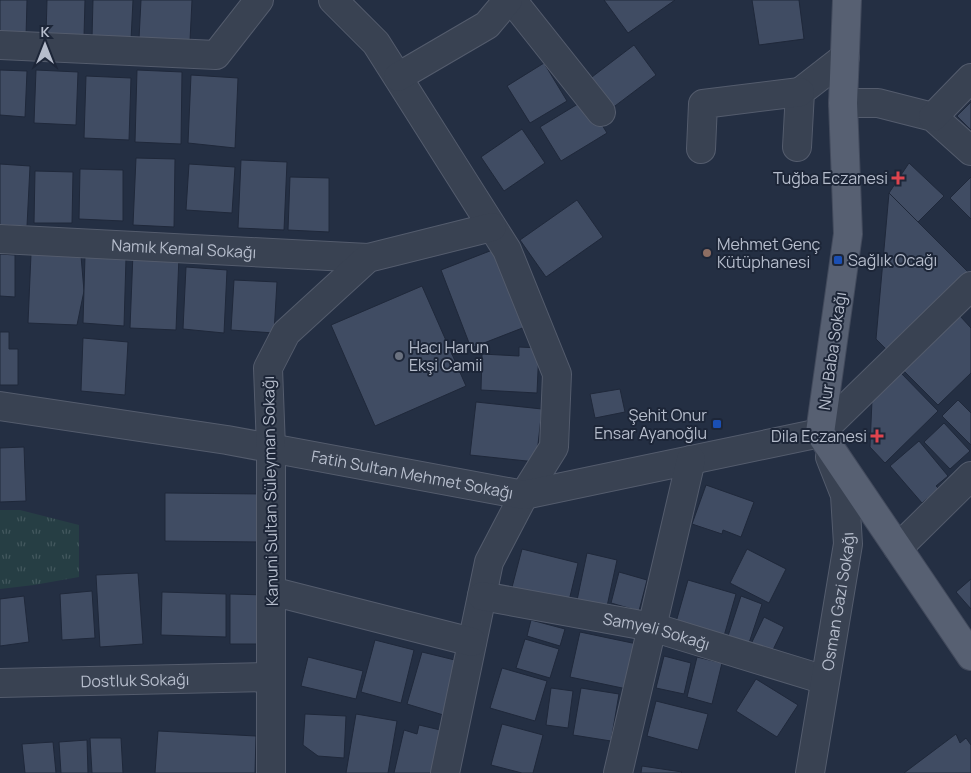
<svg xmlns="http://www.w3.org/2000/svg" width="971" height="773" viewBox="0 0 971 773" font-family="Manrope,sans-serif">
	<style>
		.grass { fill: url(#grass-tufts) }
		.building { fill: #404c63; stroke: #1f283a }
		.lines { fill: none; stroke-linecap: round; stroke-linejoin: round }
		.minor-casing { stroke: #545c6d; stroke-width: 30 }
		.major-casing { stroke: #424a5c; stroke-width: 30 }
		.minor { stroke: #394252; stroke-width: 28 }
		.major { stroke: #576072; stroke-width: 28 }
		.health-dot { fill: #e0444e; stroke: #1d2638; stroke-width: 2 }
		.education-dot { fill: #8d6e63; stroke: #1d2638; stroke-width: 2 }
		.transit-dot { fill: #1a4fb4; stroke: #1d2638; stroke-width: 2 }
		.worship-dot { fill: #6b7280; stroke: #1d2638; stroke-width: 2 }
		.labels { text-anchor: middle; dominant-baseline: central; stroke-width: 4; stroke-linejoin: round; paint-order: stroke }
		.poi-label { font-size: 16px; fill: #b6bdcc; stroke: #1d2638; text-anchor: end }
		.street-label { font-size: 16px; fill: #b6bdcc; stroke: #1d2638 }
	</style>
	<defs>
		<pattern id="grass-tufts" width="24" height="20" patternUnits="userSpaceOnUse" patternTransform="scale(1.25)"><rect width="24" height="20" fill="#263e44"/><path d="M3 7l-1-3M5 7V3M7 7l1-3M15 17l-1-3M17 17v-4M19 17l1-3" fill="none" stroke="#43585e"/></pattern>
	</defs>
	<rect width="100%" height="100%" fill="#242f43"/>
	<polygon class="grass" points="0,510 20,510 79,525 79,577 34,585 0,589"/>
	<g class="building">
		<polygon points="0,0 27,0 26,37 0,36"/>
		<polygon points="47,0 85,0 84,36 46,35"/>
		<polygon points="93,0 133,0 131,40 92,38"/>
		<polygon points="141,0 192,0 190,41 139,39"/>
		<polygon points="604,0 675,0 628,33"/>
		<polygon points="752,0 799,0 804,39 759,45"/>
		<polygon points="634,45 656,75 611,109 588,80"/>
		<polygon points="544,63 567,101 530,123 507,86"/>
		<polygon points="0,70 27,71 25,117 0,115"/>
		<polygon points="36,70 78,72 76,125 34,123"/>
		<polygon points="137,70 182,72 181,144 135,142"/>
		<polygon points="191,75 238,78 235,148 188,143"/>
		<polygon points="86,76 131,78 129,140 84,138"/>
		<polygon points="586,99 607,133 561,161 540,127"/>
		<polygon points="971,102 971,130 957,116"/>
		<polygon points="522,129 545,163 504,191 481,157"/>
		<polygon points="136,158 175,159 174,227 133,225"/>
		<polygon points="241,160 287,162 284,230 238,228"/>
		<polygon points="909,163 944,196 918,222 889,193"/>
		<polygon points="0,164 30,166 27,226 0,225"/>
		<polygon points="189,164 235,167 232,213 186,210"/>
		<polygon points="80,169 123,170 123,221 79,219"/>
		<polygon points="35,171 73,172 72,223 34,223"/>
		<polygon points="290,177 329,178 329,232 288,230"/>
		<polygon points="971,177 971,219 950,198"/>
		<polygon points="889,193 969,273 889,352 876,339"/>
		<polygon points="577,200 603,237 546,277 520,240"/>
		<polygon points="495,249 525,327 471,348 441,270"/>
		<polygon points="133,253 179,256 176,330 130,328"/>
		<polygon points="0,254 15,255 15,297 0,296"/>
		<polygon points="31,254 81,256 84,291 77,325 28,323"/>
		<polygon points="85,256 126,258 124,326 83,323"/>
		<polygon points="186,267 227,270 224,333 183,329"/>
		<polygon points="234,280 277,282 274,333 231,330"/>
		<polygon points="422,286 466,386 375,426 331,325"/>
		<polygon points="960,316 971,328 971,373 938,405 904,371"/>
		<polygon points="0,332 9,332 9,349 18,349 18,385 0,385"/>
		<polygon points="83,338 128,342 125,395 81,391"/>
		<polygon points="519,347 539,348 537,393 481,390 482,354 519,356"/>
		<polygon points="901,373 938,411 885,463 870,447 872,400"/>
		<polygon points="620,389 625,412 595,418 590,394"/>
		<polygon points="958,400 971,413 971,445 942,416"/>
		<polygon points="476,402 542,409 536,462 470,455"/>
		<polygon points="944,423 970,451 950,469 924,442"/>
		<polygon points="919,441 948,476 936,486 939,489 922,503 890,466"/>
		<polygon points="24,447 26,501 0,502 0,448"/>
		<polygon points="706,485 754,502 741,537 723,530 722,534 692,524"/>
		<polygon points="165,493 263,494 263,542 165,541"/>
		<polygon points="522,549 578,563 568,605 511,591"/>
		<polygon points="747,549 786,569 769,603 730,583"/>
		<polygon points="587,553 617,560 606,611 576,605"/>
		<polygon points="619,572 647,580 639,611 611,603"/>
		<polygon points="138,573 143,644 100,647 96,575"/>
		<polygon points="971,579 971,609 956,592"/>
		<polygon points="688,580 736,594 724,636 676,622"/>
		<polygon points="92,591 95,638 62,640 60,594"/>
		<polygon points="162,592 226,594 226,637 161,635"/>
		<polygon points="230,594 266,595 265,644 230,644"/>
		<polygon points="24,596 29,642 0,646 0,599"/>
		<polygon points="741,596 762,604 749,643 728,636"/>
		<polygon points="764,617 784,627 771,654 751,644"/>
		<polygon points="531,620 565,629 560,646 527,636"/>
		<polygon points="580,632 637,644 627,689 570,677"/>
		<polygon points="525,639 559,649 550,678 516,668"/>
		<polygon points="375,640 414,650 401,703 361,692"/>
		<polygon points="422,652 463,662 450,717 407,704"/>
		<polygon points="664,656 691,663 684,694 656,688"/>
		<polygon points="308,657 363,671 356,699 301,686"/>
		<polygon points="697,657 722,663 712,704 687,697"/>
		<polygon points="502,668 547,681 535,721 490,708"/>
		<polygon points="756,679 798,705 777,737 736,711"/>
		<polygon points="551,688 573,691 568,728 546,725"/>
		<polygon points="581,688 619,694 611,741 573,735"/>
		<polygon points="656,701 708,714 698,750 647,736"/>
		<polygon points="305,714 346,716 344,758 318,756 303,745"/>
		<polygon points="356,714 397,721 388,773 346,773"/>
		<polygon points="502,724 543,735 533,773 522,773 491,765"/>
		<polygon points="419,725 449,732 440,773 394,773 404,730 417,734"/>
		<polygon points="158,731 256,736 255,773 155,773"/>
		<polygon points="956,734 960,743 966,738 971,745 971,773 904,773"/>
		<polygon points="90,738 121,738 123,773 92,773"/>
		<polygon points="87,740 88,773 61,773 59,742"/>
		<polygon points="53,742 56,773 25,773 22,744"/>
		<polygon points="642,766 682,772 681,773 641,773"/>
	</g>
	<g class="lines">
		<g class="minor-casing">
			<g id="minor">
				<polyline points="333,0 376,43 507,250 557,374 554,447 524,495 489,562 445,773"/>
				<polyline points="512,0 601,112"/>
				<polyline points="0,45 216,55 259,0"/>
				<polyline points="398,77 487,25 508,0"/>
				<polyline points="843,103 878,103 933,117 971,151"/>
				<polyline points="933,117 971,78"/>
				<polyline points="797,147 800,92 845,57"/>
				<polyline points="701,149 703,104 800,92"/>
				<path id="s1" d="M0,239L368,258"/>
				<path id="s2" d="M0,406L227,440L524,495L820,433"/>
				<polyline points="820,433 971,286"/>
				<polyline points="898,548 971,476"/>
				<polyline points="271,591 472,642"/>
				<path id="s3" d="M482,596L652,627L825,680"/>
				<path id="s4" d="M0,683L271,677"/>
				<polyline points="271,773 271,448 268,368 286,333 368,258 492,227"/>
				<polyline points="618,773 691,460"/>
				<path id="s5" d="M810,773L848,544L845,495L830,457"/>
			</g>
		</g>
		<g class="major-casing">
			<polyline id="major" points="847,0 843,103 848,234 820,433 971,656"/>
		</g>
		<use href="#minor" class="minor"/>
		<use href="#major" class="major"/>
	</g>
	<g class="health-dot">
		<path d="M895.5 170.5h5v5h5v5h-5v5h-5v-5h-5v-5h5z"/>
		<path d="M874.5 428.5h5v5h5v5h-5v5h-5v-5h-5v-5h5z"/>
	</g>
	<circle class="education-dot" cx="707" cy="253" r="5"/>
	<g class="transit-dot">
		<rect x="833" y="255" width="10" height="10" rx="2.5"/>
		<rect x="712" y="419" width="10" height="10" rx="2.5"/>
	</g>
	<circle class="worship-dot" cx="399" cy="356" r="5"/>
	<g class="labels">
		<g class="poi-label">
			<text x="888" y="178">Tuğba Eczanesi</text>
			<text x="717" y="244" text-anchor="start">Mehmet Genç<tspan x="717" dy="18">Kütüphanesi</tspan></text>
			<text x="848" y="260" text-anchor="start">Sağlık Ocağı</text>
			<text x="409" y="347" text-anchor="start">Hacı Harun<tspan x="409" dy="18">Ekşi Camii</tspan></text>
			<text x="707" y="415">Şehit Onur<tspan x="707" dy="18">Ensar Ayanoğlu</tspan></text>
			<text x="867" y="436">Dila Eczanesi</text>
		</g>
		<g class="street-label">
			<text stroke="none"><textPath href="#s1" startOffset="184">Namık Kemal Sokağı</textPath></text>
			<text transform="translate(832 351) rotate(-82)">Nur Baba Sokağı</text>
			<text stroke="none"><textPath href="#s2" startOffset="418">Fatih Sultan Mehmet Sokağı</textPath></text>
			<text transform="translate(270 491) rotate(-91)">Kanuni Sultan Süleyman Sokağı</text>
			<text stroke="none"><textPath href="#s5" startOffset="174">Osman Gazi Sokağı</textPath></text>
			<text stroke="none"><textPath href="#s3" startOffset="178">Samyeli Sokağı</textPath></text>
			<text stroke="none"><textPath href="#s4" startOffset="135">Dostluk Sokağı</textPath></text>
		</g>
	</g>
	<g transform="translate(45 45)" stroke="#1d2638" stroke-width="4" paint-order="stroke">
	<path d="M0-4L9 19L0 12L-9 19Z" fill="#b6bdcc"/>
	<text y="-8" font-size="14" font-weight="bold" text-anchor="middle" fill="#b6bdcc">K</text>
	</g>
</svg>
